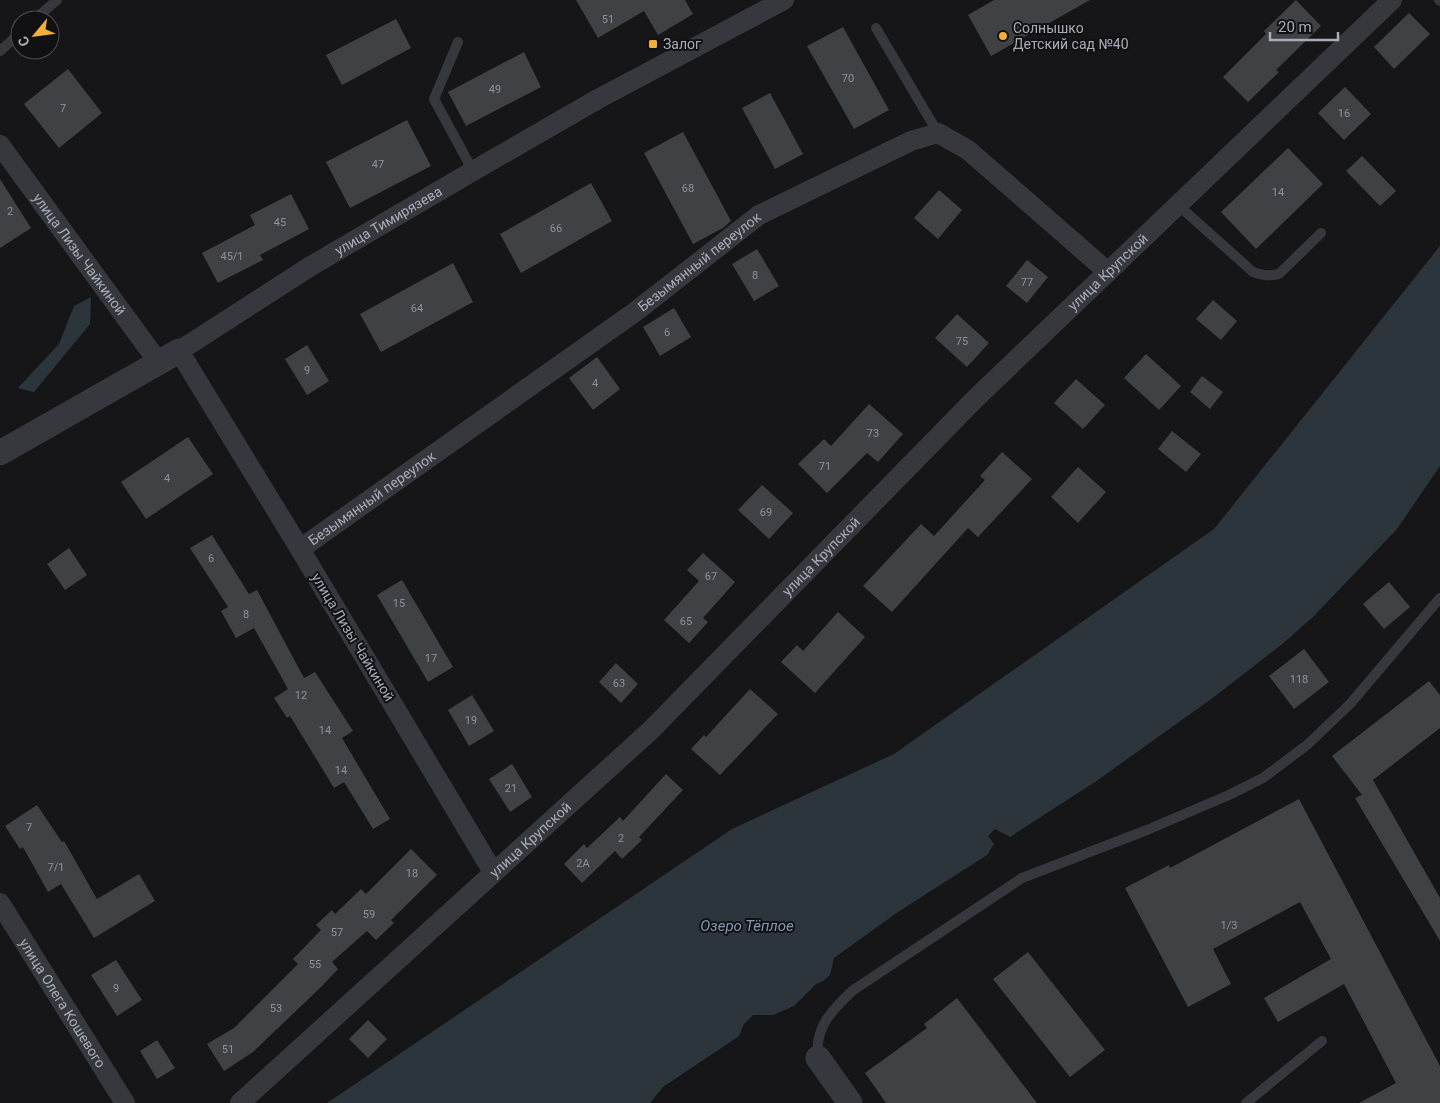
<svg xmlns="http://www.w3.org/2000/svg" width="1440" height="1103" viewBox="0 0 1440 1103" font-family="Roboto,sans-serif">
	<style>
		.water { fill: #2c353c }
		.building { fill: #404145 }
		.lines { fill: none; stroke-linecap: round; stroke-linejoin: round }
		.service { stroke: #37383d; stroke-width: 10 }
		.minor { stroke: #37383d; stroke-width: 20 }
		.tertiary { stroke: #37383d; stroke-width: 25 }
		.poi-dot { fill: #f2b134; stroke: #111113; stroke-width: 2 }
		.labels { text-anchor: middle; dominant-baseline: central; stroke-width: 4; stroke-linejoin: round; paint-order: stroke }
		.number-label { font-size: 11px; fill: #8e929b }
		.poi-label { font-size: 14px; fill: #a8adb8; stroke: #111113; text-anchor: start }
		.street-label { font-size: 14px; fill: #a8adb8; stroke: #111113 }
		.water-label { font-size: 15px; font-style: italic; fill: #7f9bb3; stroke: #111113 }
	</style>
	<rect width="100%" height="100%" fill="#161618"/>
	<g class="water">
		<polygon points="1440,246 1440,466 1397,529 1314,616 1281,645 1214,697 1095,782 1010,837 995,829 988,836 994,844 987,855 898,912 834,958 830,975 823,981 816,984 794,1006 773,1015 753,1015 744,1024 739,1036 663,1087 650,1103 327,1103 732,829 894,754 1214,529"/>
		<polygon points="91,297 90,324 34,392 18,388 59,344 74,306"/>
	</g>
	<g class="building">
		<polygon points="576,0 685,0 693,14 658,35 644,11 598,38"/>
		<polygon points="994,0 1090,0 991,56 968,15"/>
		<polygon points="1296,0 1321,26 1276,70 1279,72 1248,102 1223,77 1266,34 1264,31"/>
		<polygon points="1409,13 1430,34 1394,69 1374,47"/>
		<polygon points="396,19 411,48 342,85 326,55"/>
		<polygon points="843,27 889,110 854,129 807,46"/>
		<polygon points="524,52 541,87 466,126 448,92"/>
		<polygon points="68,69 102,113 59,148 24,104"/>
		<polygon points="1345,87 1371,114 1344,140 1318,113"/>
		<polygon points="770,93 803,154 775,169 742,108"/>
		<polygon points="407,120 431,166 350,208 326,162"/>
		<polygon points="683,132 731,221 723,228 693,244 644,153"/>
		<polygon points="1288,148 1323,184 1256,249 1221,212"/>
		<polygon points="1362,156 1396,191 1380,206 1346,171"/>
		<polygon points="0,179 31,228 0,248"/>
		<polygon points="591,183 612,221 521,273 500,234"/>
		<polygon points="939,190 962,210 938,239 914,218"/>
		<polygon points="291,194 309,229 260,255 263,260 218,283 202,253 255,225 250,215"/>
		<polygon points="757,249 779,286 754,301 732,264"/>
		<polygon points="1027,260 1048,277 1027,303 1006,286"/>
		<polygon points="453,263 473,302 381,352 360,314"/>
		<polygon points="1213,300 1237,321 1221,340 1196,319"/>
		<polygon points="674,308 691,337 660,356 643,327"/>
		<polygon points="957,314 989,343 967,367 935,338"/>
		<polygon points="307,345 329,381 307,395 285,359"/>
		<polygon points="1146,354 1181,386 1159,410 1124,378"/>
		<polygon points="597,357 620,389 593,410 569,378"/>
		<polygon points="1202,376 1223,392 1210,409 1190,392"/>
		<polygon points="1076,379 1105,405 1083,429 1054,403"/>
		<polygon points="869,404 903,434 878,462 867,453 827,493 798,464 824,439 831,446"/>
		<polygon points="1172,431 1201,454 1186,472 1158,449"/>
		<polygon points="188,437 213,474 146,519 121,482"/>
		<polygon points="1002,452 1032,479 978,537 968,528 892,612 863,586 921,524 934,536 985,480 980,476"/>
		<polygon points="1078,467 1106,492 1078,523 1051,497"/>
		<polygon points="762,485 793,513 769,539 738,510"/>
		<polygon points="212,535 249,594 257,590 304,678 315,672 353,731 342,738 390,819 373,829 344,782 334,788 290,716 287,718 274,698 288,689 254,628 236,638 221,611 228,607 190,548"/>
		<polygon points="69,548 87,575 65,590 47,564"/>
		<polygon points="703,553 735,582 703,618 708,622 689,643 664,620 699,581 687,570"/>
		<polygon points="402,580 453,667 428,682 377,595"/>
		<polygon points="1389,582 1410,607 1384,629 1363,604"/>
		<polygon points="838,612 865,637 815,693 781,662 797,645 803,651"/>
		<polygon points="1304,649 1329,682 1294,709 1269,676"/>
		<polygon points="616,663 638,684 621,703 599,682"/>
		<polygon points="1429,681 1440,695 1440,728 1373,780 1440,898 1440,941 1355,798 1362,795 1332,756"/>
		<polygon points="750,689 778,714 720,775 691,749 704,735 706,737"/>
		<polygon points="472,695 494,731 469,746 448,710"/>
		<polygon points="512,764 532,797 510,812 489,779"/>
		<polygon points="666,774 683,790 639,837 642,840 622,859 615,851 582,883 564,864 584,844 587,848 620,817 623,821"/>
		<polygon points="1299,799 1440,1066 1440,1103 1359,1103 1396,1083 1344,984 1278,1022 1264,998 1331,959 1300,902 1213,949 1231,984 1188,1007 1125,888 1169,865 1170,868"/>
		<polygon points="37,805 62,842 64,841 97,899 139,874 155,901 94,938 61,884 48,892 23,847 20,849 5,826"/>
		<polygon points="411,849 437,875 391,920 394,923 376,940 367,931 332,962 338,969 321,987 253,1052 224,1071 207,1044 234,1028 298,964 293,959 321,930 316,925 332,910 335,914 361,889 366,894"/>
		<polygon points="1028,952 1105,1050 1070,1077 993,979"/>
		<polygon points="116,960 142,1000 117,1016 91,975"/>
		<polygon points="957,998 1037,1103 886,1103 865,1073 927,1028 924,1024"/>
		<polygon points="368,1020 387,1039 368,1058 349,1039"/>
		<polygon points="157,1040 175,1068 157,1079 140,1051"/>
	</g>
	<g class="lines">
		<g class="service">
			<polyline points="1439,0 1440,1"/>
			<polyline points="34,20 57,0"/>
			<polyline points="876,28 938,133"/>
			<polyline points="458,42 434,99 473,171"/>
			<polyline points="0,51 20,33"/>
			<path d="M1178,205L1253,272C1263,276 1269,276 1279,274L1321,233"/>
			<path d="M818,1058C814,1028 832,1010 852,991L1022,878L1147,830L1229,795L1263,778L1307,745L1350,704L1440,598"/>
			<polyline points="1246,1103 1322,1041"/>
		</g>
		<g class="minor">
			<path id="s1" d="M0,145L159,363"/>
			<path id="s2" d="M300,549L635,312L759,215L911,141L938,133L968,150L1108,272"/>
			<path id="s3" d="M493,872L300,549L179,351L311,266L473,171L598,99L784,0"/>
			<path id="s4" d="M0,903L125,1103"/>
			<path id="s5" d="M240,1103L651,730L975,399L1392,0"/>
		</g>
		<g class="tertiary">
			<polyline points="0,453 179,351"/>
			<polyline points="818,1058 850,1103"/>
		</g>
	</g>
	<g class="poi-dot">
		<circle cx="1003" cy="36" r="5"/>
		<rect x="648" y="39" width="10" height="10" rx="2.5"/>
	</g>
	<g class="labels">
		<g class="number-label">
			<text x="608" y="19">51</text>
			<text x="848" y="78">70</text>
			<text x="495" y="89">49</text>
			<text x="63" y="108">7</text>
			<text x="1344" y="113">16</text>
			<text x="378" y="164">47</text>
			<text x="688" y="188">68</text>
			<text x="1278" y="192">14</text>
			<text x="10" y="211">2</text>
			<text x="280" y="222">45</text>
			<text x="556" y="228">66</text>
			<text x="232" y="256">45/1</text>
			<text x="755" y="275">8</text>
			<text x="1027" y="282">77</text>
			<text x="417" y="308">64</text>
			<text x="667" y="332">6</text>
			<text x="962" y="341">75</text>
			<text x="307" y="370">9</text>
			<text x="595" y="383">4</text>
			<text x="873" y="433">73</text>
			<text x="825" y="466">71</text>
			<text x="167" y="478">4</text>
			<text x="766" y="512">69</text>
			<text x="211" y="558">6</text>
			<text x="711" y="576">67</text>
			<text x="399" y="603">15</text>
			<text x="246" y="614">8</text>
			<text x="686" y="621">65</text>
			<text x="431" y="658">17</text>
			<text x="1299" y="679">118</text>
			<text x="619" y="683">63</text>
			<text x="301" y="695">12</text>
			<text x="471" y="720">19</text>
			<text x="325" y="730">14</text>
			<text x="341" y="770">14</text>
			<text x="511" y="788">21</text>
			<text x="29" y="827">7</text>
			<text x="621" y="838">2</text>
			<text x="583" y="863">2А</text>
			<text x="56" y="867">7/1</text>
			<text x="412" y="873">18</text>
			<text x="369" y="914">59</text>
			<text x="1229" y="925">1/3</text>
			<text x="337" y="932">57</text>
			<text x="315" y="964">55</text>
			<text x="116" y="988">9</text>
			<text x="276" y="1008">53</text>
			<text x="228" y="1049">51</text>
		</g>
		<g class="poi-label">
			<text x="1013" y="28">Солнышко<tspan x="1013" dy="16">Детский сад №40</tspan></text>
			<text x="663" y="44">Залог</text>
		</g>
		<g class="street-label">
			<text stroke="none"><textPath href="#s3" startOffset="855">улица Тимирязева</textPath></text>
			<text stroke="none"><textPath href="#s1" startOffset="135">улица Лизы Чайкиной</textPath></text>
			<text stroke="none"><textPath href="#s2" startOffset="492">Безымянный переулок</textPath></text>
			<text stroke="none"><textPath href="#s5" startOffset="1202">улица Крупской</textPath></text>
			<text stroke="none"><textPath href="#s2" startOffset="88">Безымянный переулок</textPath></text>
			<text stroke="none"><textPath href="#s5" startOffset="798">улица Крупской</textPath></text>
			<text transform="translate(353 637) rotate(59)">улица Лизы Чайкиной</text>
			<text stroke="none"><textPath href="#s5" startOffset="392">улица Крупской</textPath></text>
			<text stroke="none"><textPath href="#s4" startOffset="118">улица Олега Кошевого</textPath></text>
		</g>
		<g class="water-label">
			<text x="747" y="926">Озеро Тёплое</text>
		</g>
	</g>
	<g transform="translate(35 35) rotate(241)"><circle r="24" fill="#111113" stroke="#4d4f55"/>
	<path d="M0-4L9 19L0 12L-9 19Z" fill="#f2b134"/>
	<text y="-8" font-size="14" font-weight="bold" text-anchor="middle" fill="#a8adb8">С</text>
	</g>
	<path d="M1270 32v8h68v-8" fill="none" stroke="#a8adb8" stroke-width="2.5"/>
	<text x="1278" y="32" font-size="15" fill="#a8adb8" stroke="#111113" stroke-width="4" paint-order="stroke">20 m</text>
</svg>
